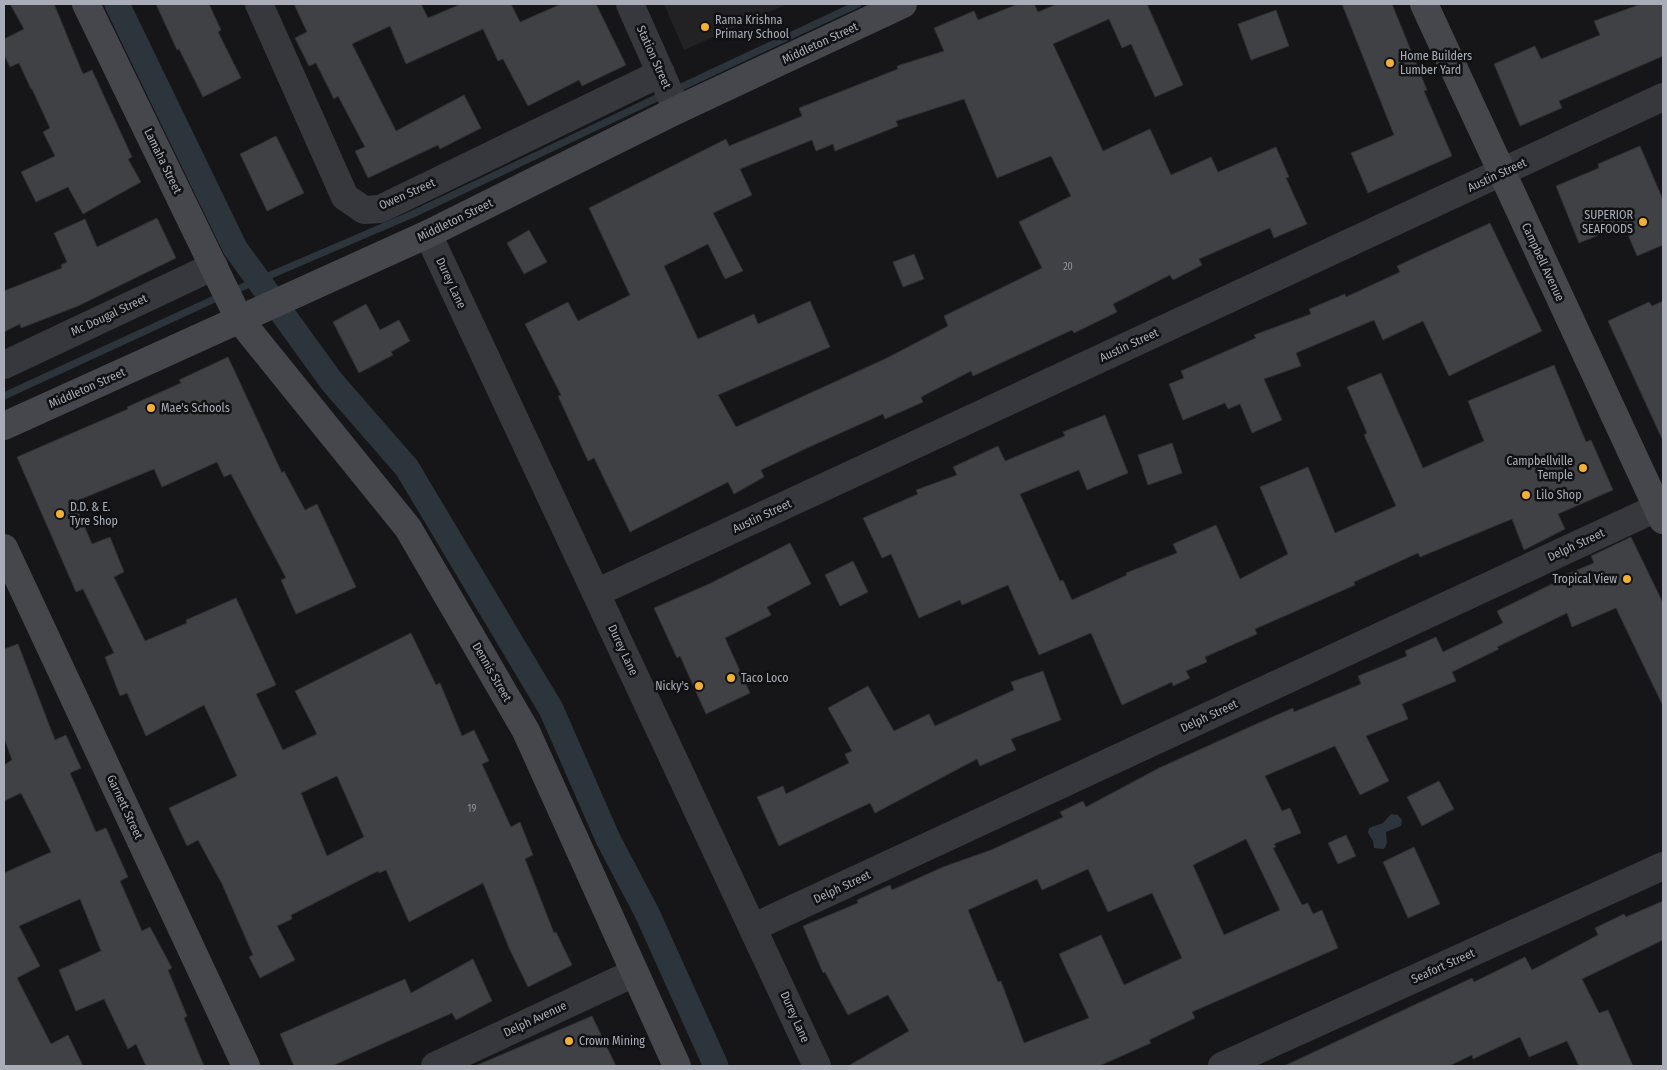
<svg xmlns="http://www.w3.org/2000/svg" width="1667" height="1070" viewBox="0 0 1667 1070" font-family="'Fira Sans Condensed',sans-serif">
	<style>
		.built { fill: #222225 }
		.water { fill: #2c353c }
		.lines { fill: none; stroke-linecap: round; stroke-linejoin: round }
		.stream { stroke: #2c353c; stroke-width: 7 }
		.canal { stroke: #2c353c; stroke-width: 25 }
		.building { fill: #404145; stroke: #303034; fill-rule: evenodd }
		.street { stroke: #37383d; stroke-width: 28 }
		.secondary { stroke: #45474d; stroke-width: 28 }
		.poi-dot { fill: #f2b134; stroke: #111113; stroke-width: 2 }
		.labels { text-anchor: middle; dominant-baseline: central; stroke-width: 5; stroke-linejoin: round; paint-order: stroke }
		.number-label { font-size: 10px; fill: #8e929b }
		.poi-label { font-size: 12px; fill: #a8adb8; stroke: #111113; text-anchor: start }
		.street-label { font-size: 12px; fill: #a8adb8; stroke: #111113 }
	</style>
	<rect width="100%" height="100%" fill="#161618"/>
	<polygon class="built" points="664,4 787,4 684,50"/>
	<polygon class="water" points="1391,814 1398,815 1402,820 1401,826 1386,832 1387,843 1384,849 1374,848 1373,841 1368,833 1369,828 1383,823"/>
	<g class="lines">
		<g class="stream">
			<polyline points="675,90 858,4"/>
			<polyline points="231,292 413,214 665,94"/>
			<polyline points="4,396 221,296"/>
		</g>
		<polyline class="canal" points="117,4 235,248 332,382 407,468 551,709 608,839 647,913 716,1066"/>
	</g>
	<g class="building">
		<polygon points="10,4 54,4 83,74 92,70 132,157 128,159 141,182 83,214 68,187 36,202 21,172 55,156 43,132 50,128 32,89 31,89 19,63 10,67 4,55 4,39 24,29"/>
		<polygon points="156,4 209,4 221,30 218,32 241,78 203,97 179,49 177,50"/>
		<polygon points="294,4 421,4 428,18 461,4 511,4 520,22 561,4 596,4 626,65 582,86 579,80 528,106 503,59 498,61 483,29 406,64 390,26 352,44 396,131 464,95 481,128 440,149 438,145 368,178 355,151 365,147 338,96 334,99 316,63 309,66 295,38 307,32"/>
		<path d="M1018,4H1034L1038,12L1057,4H1147L1183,85L1155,97L1131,44L1122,48L1109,19L1053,44L1103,151L1150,129L1171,175L1211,157L1218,172L1276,147L1289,177L1286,178L1307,224L1274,238L1270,228L1199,259L1202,265L1173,280L1170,275L1113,304L1117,312L1074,333L1072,330L973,376L971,371L921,397L923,402L885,419L883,414L807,448L761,470L764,477L734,494L728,482L630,532L594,458L588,461L558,396L561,395L525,324L568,302L578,321L630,295L589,208L726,139L729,146L802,116L799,108L898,69L897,66L944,51L934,28L974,11L978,20ZM964,99L997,178L1051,156L1071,196L1019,222L1042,268L944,316L948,326L887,358L736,427L718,395L830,347L810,301L758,324L754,314L698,339L664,266L708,244L725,279L743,271L713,213L752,195L740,169L812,140L816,151L833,144L835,151L898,126L896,121Z"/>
		<polygon points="1342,4 1392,4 1427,90 1424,91 1452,156 1368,193 1351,153 1394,135"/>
		<polygon points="1641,4 1663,4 1663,56 1559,101 1562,108 1520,126 1494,64 1535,46 1541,59 1600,35 1594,21"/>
		<polygon points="1276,10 1289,46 1251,60 1238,24"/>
		<polygon points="276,136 304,193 267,211 240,154"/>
		<polygon points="1640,146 1663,200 1663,245 1637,256 1624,225 1579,243 1556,186 1599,168 1598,164"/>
		<polygon points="157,218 176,258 78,306 21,328 20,324 4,332 4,291 62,268 61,265 67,262 54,233 85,219 97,247"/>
		<polygon points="1490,223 1542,331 1449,376 1423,321 1383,340 1374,320 1296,353 1301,366 1264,379 1282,420 1252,433 1240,404 1228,409 1225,403 1183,420 1169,384 1184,378 1181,371 1256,338 1254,335 1311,314 1309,309 1345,294 1346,297 1400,272 1397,266"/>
		<polygon points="529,230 547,262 524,274 507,243"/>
		<polygon points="914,254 924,279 903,287 893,262"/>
		<polygon points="1663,301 1663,441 1608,321 1649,302 1652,306"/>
		<polygon points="366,304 380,330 399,320 410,341 391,352 393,355 359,373 333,322"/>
		<path d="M228,357L282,473L284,471L305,510L317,504L356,587L296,614L281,580L286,578L231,474L224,477L217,462L162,487L154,469L74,502L92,544L110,537L124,572L114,577L145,641L187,623L186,620L236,598L276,685L256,694L283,750L317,734L295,691L411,633L436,685L440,683L462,736L474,730L489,761L482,764L511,827L520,822L533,855L525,859L554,933L556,932L572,965L528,987L509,948L483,883L409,922L386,870L379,873L378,871L291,915L292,919L277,926L295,960L260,978L249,957L253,955L222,884L198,840L187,846L169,808L237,776L204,705L146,736L127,693L120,696L105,657L114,653L83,589L76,592L17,457L128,409L127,407L181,383L179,380ZM337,776L364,837L327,856L301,793Z"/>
		<polygon points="1554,365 1586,442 1591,440 1613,490 1558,514 1565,529 1524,550 1512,519 1420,557 1418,553 1354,582 1355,585 1255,629 1257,634 1205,657 1207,662 1186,671 1190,678 1173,686 1172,682 1122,705 1091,633 1039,655 1008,585 962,605 960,600 919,618 891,554 882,558 863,518 918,494 916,490 957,475 953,467 998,446 1005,461 1065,436 1063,432 1105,415 1128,473 1087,490 1079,470 1020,494 1060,581 1063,580 1072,600 1127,575 1126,573 1177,553 1173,544 1216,525 1240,579 1288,554 1260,487 1308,467 1335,533 1396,506 1364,435 1367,433 1347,387 1381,373 1423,468 1484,441 1468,401"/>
		<polygon points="1172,443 1182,473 1148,485 1138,455"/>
		<path d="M1631,537L1663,603V706L1616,608L1572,627L1567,613L1497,647L1499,649L1452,672L1456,681L1402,704L1408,719L1366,736L1389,781L1360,795L1335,746L1265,776L1282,811L1290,808L1301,833L1274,844L1276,847L1273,848L1302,905L1308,903L1313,914L1322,910L1338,948L1192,1012L1195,1018L1149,1040L1151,1043L1099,1066H848L909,1031L888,995L848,1015L825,972L823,973L803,926L858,903L857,900L890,885L892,890L943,867L991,850L1063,817L1060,812L1083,801L1086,807L1159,768L1263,721L1293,708L1294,712L1361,684L1358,676L1407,656L1405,651L1436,637L1443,652L1503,623L1497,611L1554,583L1553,580L1594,563L1591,556ZM1246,839L1280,910L1224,935L1193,865ZM1088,869L1108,912L1152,893L1182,958L1124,985L1101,935L1059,954L1089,1018L1024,1043L1001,981L998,982L968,910L1037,879L1042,890Z"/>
		<polygon points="790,543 811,584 767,607 771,615 725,638 750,693 706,714 680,656 677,658 654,608 709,584"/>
		<polygon points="853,561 868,592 840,606 825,575"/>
		<polygon points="18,644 55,740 66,735 81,768 70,773 96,832 106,828 128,877 120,881 142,931 150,927 172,968 168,970 187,1016 184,1018 204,1066 146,1066 136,1044 128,1049 104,999 76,1011 59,970 101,951 80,899 19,926 40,966 17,978 51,1044 68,1035 83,1066 4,1066 4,873 51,852 21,793 4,801 4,765 12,760 4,738 4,649"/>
		<polygon points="1043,671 1061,720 1011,739 1016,750 980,766 977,759 875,813 870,803 779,846 757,797 783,786 786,794 849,763 845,754 852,751 828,708 868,686 894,731 929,714 935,726 1014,690 1011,682"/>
		<polygon points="1439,781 1454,809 1422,826 1407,797"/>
		<polygon points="1346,835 1356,856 1338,864 1328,843"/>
		<polygon points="1414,847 1440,904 1408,918 1383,862"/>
		<polygon points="1663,901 1663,940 1582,979 1599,1013 1608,1010 1633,1066 1579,1066 1567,1041 1529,1057 1520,1037 1473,1059 1472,1055 1449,1066 1284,1066 1472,978 1474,982 1525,957 1532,970 1598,935 1595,928 1624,914 1626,917"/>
		<polygon points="473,959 492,1001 456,1020 452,1013 332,1066 294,1066 280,1034 405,979 411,993"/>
		<polygon points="592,1016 616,1066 475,1066"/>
	</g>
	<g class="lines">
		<g class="street">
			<polyline points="259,4 345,197 364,210 380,209 661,73"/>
			<polyline points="630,4 677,110"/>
			<polyline points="428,234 817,1066"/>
			<polyline points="4,365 214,266"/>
			<polyline points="596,593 1663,97"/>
			<polyline points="754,927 1663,505"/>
			<polyline points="435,1066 634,973"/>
			<polyline points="1222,1066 1663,866"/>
		</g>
		<g class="secondary">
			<polyline points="86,4 239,319 408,528 526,731 677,1066"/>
			<polyline points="1424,4 1663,520"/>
			<polyline points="4,426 428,234 677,110 903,4"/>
			<polyline points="4,548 246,1066"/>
		</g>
	</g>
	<g class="poi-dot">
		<circle cx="705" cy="27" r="5"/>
		<circle cx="1390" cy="63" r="5"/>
		<circle cx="1643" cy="222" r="5"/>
		<circle cx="151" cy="408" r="5"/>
		<circle cx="1583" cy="468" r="5"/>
		<circle cx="1526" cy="495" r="5"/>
		<circle cx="60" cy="514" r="5"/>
		<circle cx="1627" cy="579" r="5"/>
		<circle cx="731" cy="678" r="5"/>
		<circle cx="699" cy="686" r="5"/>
		<circle cx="569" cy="1041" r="5"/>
	</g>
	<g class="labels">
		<g class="number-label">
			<text x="1068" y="267">20</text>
			<text x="472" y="809">19</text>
		</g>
		<g class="poi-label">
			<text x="715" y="20">Rama Krishna<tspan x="715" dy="14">Primary School</tspan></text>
			<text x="1400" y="56">Home Builders<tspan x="1400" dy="14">Lumber Yard</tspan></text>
			<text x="1633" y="215" text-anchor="end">SUPERIOR<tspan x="1633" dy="14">SEAFOODS</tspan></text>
			<text x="161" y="408">Mae's Schools</text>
			<text x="1573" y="461" text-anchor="end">Campbellville<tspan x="1573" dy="14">Temple</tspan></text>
			<text x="1536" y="495">Lilo Shop</text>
			<text x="70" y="507">D.D. &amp; E.<tspan x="70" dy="14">Tyre Shop</tspan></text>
			<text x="1617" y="579" text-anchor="end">Tropical View</text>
			<text x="741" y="678">Taco Loco</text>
			<text x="689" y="686" text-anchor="end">Nicky's</text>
			<text x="579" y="1041">Crown Mining</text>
		</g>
		<g class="street-label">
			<text transform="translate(820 43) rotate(-25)">Middleton Street</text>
			<text transform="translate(654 57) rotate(66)">Station Street</text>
			<text transform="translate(163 161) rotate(64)">Lamaha Street</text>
			<text transform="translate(1497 175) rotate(-25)">Austin Street</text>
			<text transform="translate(407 194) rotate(-24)">Owen Street</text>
			<text transform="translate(455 220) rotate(-26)">Middleton Street</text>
			<text transform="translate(1543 262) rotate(65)">Campbell Avenue</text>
			<text transform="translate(451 283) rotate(65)">Durey Lane</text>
			<text transform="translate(109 315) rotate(-25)">Mc Dougal Street</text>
			<text transform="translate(1129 345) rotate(-25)">Austin Street</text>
			<text transform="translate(87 388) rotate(-24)">Middleton Street</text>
			<text transform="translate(762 516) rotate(-25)">Austin Street</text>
			<text transform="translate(1576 545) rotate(-25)">Delph Street</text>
			<text transform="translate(623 650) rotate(65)">Durey Lane</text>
			<text transform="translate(492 672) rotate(60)">Dennis Street</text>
			<text transform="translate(1209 716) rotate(-25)">Delph Street</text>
			<text transform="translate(125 807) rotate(65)">Garnett Street</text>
			<text transform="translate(842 887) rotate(-25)">Delph Street</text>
			<text transform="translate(1443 966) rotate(-24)">Seafort Street</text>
			<text transform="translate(795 1017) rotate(66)">Durey Lane</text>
			<text transform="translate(535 1019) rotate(-25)">Delph Avenue</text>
		</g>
	</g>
	<rect width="1667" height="1070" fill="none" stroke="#a8adb8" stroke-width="10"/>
</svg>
